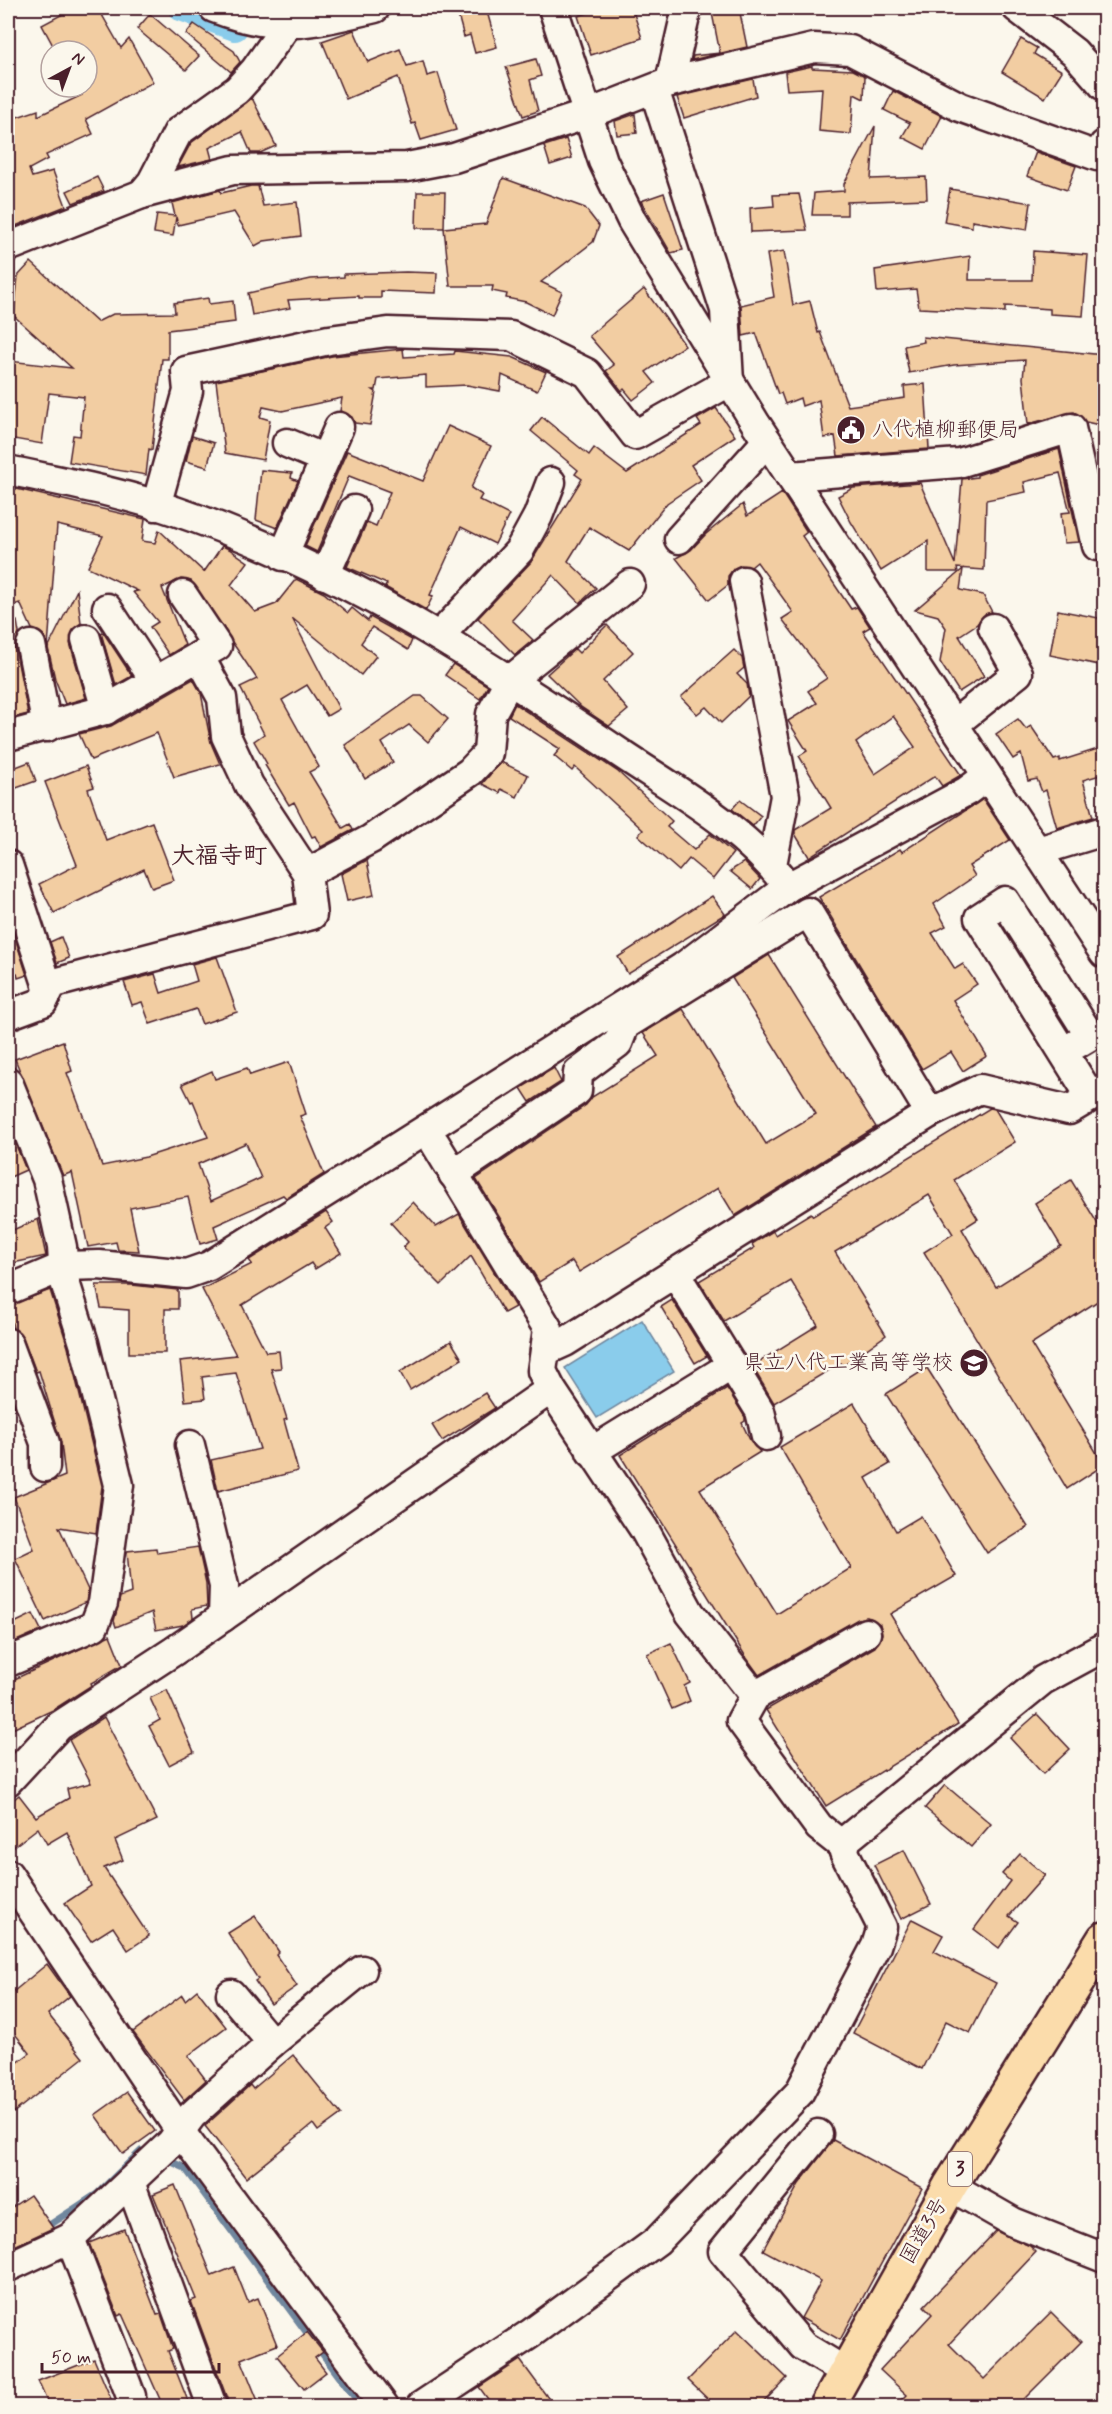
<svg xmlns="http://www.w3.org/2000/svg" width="1112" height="2414" viewBox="0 0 1112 2414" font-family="Mynerve,'Klee One',sans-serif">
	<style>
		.water { fill: #8acceb; stroke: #70879e; stroke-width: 1.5 }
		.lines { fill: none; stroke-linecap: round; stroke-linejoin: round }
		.stream { stroke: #70879e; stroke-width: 7 }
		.canal { stroke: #8acceb; stroke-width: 26 }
		.building { fill: #f2cda2; stroke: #4a1f2b; stroke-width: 1.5; fill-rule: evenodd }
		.minor-casing { stroke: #4a1f2b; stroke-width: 33 }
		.highway-casing { stroke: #4a1f2b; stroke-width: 38 }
		.minor { stroke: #fbf7ec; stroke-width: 28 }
		.highway { stroke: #fbdcab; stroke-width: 33 }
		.labels { text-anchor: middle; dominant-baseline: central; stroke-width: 5; stroke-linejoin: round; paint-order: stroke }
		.shield { fill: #fbf7ec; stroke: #7f6065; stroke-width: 1.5 }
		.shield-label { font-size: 20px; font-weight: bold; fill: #4a1f2b }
		.poi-label { font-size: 21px; fill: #4a1f2b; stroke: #fbf7ec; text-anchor: start }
		.street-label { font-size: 21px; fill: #4a1f2b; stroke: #fbf7ec }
		.quarter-label { font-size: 24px; font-weight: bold; fill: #4a1f2b; stroke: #fbf7ec }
	</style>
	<rect width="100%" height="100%" fill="#fbf7ec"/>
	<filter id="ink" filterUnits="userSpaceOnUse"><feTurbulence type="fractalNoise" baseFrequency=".0167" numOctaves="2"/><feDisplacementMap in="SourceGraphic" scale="12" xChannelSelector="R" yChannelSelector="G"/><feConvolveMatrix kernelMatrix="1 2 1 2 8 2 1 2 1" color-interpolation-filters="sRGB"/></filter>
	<g filter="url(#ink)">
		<polygon class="water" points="642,1320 674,1371 597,1418 565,1368"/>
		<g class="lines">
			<g class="stream">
				<polyline points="174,2163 185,2168 361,2406"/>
				<polyline points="45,2228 97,2194 141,2151"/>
			</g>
			<polyline class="canal" points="181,8 235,28"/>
		</g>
		<g class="building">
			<polygon points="74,8 98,8 121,48 129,39 153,82 86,119 93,134 46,155 48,159 29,169 32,177 53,171 66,206 8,229 8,120 38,110 38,116 82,95 77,87 87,87 87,51 56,51 42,25"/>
			<polygon points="456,8 486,8 497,47 475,53 470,35 464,37"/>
			<polygon points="604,8 632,8 642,38 591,55 578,16"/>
			<polygon points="711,8 739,8 747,47 692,60 693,56 720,53"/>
			<polygon points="150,14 199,56 186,70 137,29"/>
			<polygon points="194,24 234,51 240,62 231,72 186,34"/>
			<polygon points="354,30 368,62 400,49 407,66 423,61 427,76 438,73 456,130 421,140 415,123 412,124 398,77 346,99 322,41"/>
			<polygon points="1021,39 1037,48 1034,54 1062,71 1045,98 1002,72"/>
			<polygon points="536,59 541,76 530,80 538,111 523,116 506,67"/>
			<polygon points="812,66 812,68 853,70 865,76 864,99 854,94 851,134 819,131 822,88 787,90 785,72"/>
			<polygon points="753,79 756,96 684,118 677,97"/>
			<polygon points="893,91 942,116 925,149 902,137 910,123 884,110"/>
			<polygon points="252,98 276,146 260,153 251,153 242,132 209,148 212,159 178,167 191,143"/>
			<polygon points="635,114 637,133 617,135 615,121"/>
			<polygon points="875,126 871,179 926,177 927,199 847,202 847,215 812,215 814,193 844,191 844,184"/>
			<polygon points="566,139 572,158 550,165 544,146"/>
			<polygon points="1036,152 1076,166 1067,190 1027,176"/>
			<polygon points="97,177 104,191 73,203 67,191"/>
			<polygon points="503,178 585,208 599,226 593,242 541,282 562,292 552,315 526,302 506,298 507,294 492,291 493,286 450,286 444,228 486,224"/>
			<polygon points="251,186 258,186 263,206 297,202 301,236 264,241 255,246 234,212 178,225 176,217 173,236 154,233 157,214 175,216 172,203 220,190 221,193"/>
			<polygon points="950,189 1031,203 1027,230 972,221 972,227 944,222"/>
			<polygon points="417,192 445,192 444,228 416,228"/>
			<polygon points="664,193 683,250 671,253 641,201"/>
			<polygon points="799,194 807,230 751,232 750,208 774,206 773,195"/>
			<polygon points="784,251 793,305 810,301 818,333 820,332 848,406 905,398 904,386 925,384 929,449 838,456 835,436 824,438 819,400 802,406 800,398 785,404 781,393 778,394 756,333 743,336 741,305 774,297 767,254"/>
			<polygon points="1033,251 1088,255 1083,316 1050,314 1050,309 1005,306 1005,312 919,308 916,289 877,292 875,270 970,256 969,280 1032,280"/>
			<polygon points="31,262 97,322 113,314 175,313 174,303 208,298 209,304 233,301 235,322 168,330 168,359 162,359 152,450 149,449 146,475 69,462 73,435 80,436 84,397 49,393 42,444 8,438 11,389 8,389 9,361 72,368 14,316 18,276"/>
			<polygon points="406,272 437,273 436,293 381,291 381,298 359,298 359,296 288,300 290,308 252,315 248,293 311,279 344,277 344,274"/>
			<polygon points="644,289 685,345 646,372 655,383 633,400 624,389 622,391 606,371 614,365 589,336"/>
			<polygon points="923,337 1104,355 1104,426 1086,422 1074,412 1028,424 1023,378 1025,360 954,365 909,373 904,346 924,342"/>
			<polygon points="403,349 404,357 454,354 455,351 512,357 546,372 537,391 502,375 500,391 467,385 426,387 426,375 378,379 376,390 373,390 376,392 370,425 355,423 352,417 340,411 342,398 282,411 263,407 260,417 270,420 263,460 225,453 216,381 332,356"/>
			<polygon points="716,408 735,436 691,465 701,480 667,503 629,551 589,527 568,561 596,588 580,603 553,575 512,620 533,640 515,655 478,618 531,562 582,479 575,474 578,470 531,431 542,417 589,455 594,448 627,473 701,425 697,419"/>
			<polygon points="448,426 491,446 471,488 482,495 479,500 509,515 495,544 461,527 430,595 433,596 426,610 385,587 387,584 347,567 367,522 376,526 390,492 349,476 317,552 305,546 347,451 423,481"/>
			<polygon points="192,436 214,443 207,467 186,461"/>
			<polygon points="1059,449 1079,542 1064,543 1061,513 1070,512 1060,473 1024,482 1026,492 986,500 984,570 957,568 958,572 928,572 928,541 881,571 851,522 838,496 853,488 920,483 955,564 962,479 977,477 977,475"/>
			<polygon points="261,470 292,473 291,478 298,481 277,528 256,520"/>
			<polygon points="8,487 145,519 142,541 155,543 159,530 204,572 222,546 229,549 248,562 231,585 255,612 276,604 296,579 324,593 348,613 352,608 368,621 370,617 412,640 408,650 372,627 361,643 376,656 361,675 292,618 339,709 327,716 307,685 282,700 319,767 309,772 343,828 350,824 353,830 321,847 315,836 312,837 294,802 289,805 265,765 267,764 254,741 264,734 240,687 257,679 191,581 181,579 162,588 185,645 169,655 150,627 158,622 133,592 138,591 88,567 103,536 57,525 48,647 44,635 32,629 20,603 8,607 8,553 13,503 8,502"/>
			<path d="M782,493L807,532L802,536L851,609L857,607L870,627L863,631L961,775L942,786L935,776L809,857L795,834V830L831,808L799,756L807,751L788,721L817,703L808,691L827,678L782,619L793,612L757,562L751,567L741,565L734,568L728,576V585L709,600L676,558L691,550L706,534L743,504L747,516ZM893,716L915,747L875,774L856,743Z"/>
			<polygon points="963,569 960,590 983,595 992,612 985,614 977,624 959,636 984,676 959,692 940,662 946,628 938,616 915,610"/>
			<polygon points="77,590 81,623 74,628 70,643 86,698 65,704 55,679 48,648"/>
			<polygon points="1058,610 1104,619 1104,666 1050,655"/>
			<polygon points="8,621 17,621 19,633 15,648 28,714 8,719"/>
			<polygon points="607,625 633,652 603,681 628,710 609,726 581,707 547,674 575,649 579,653"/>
			<polygon points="103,632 132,676 116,685 101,633"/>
			<polygon points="734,650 742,658 744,668 737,674 747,684 749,696 721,723 706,707 697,714 681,697"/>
			<polygon points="453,664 488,686 480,699 445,675"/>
			<polygon points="193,679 201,693 211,743 220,764 174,777 157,733 91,760 79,734 111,726"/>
			<polygon points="415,696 422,696 448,719 428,742 409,725 382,743 393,762 365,779 345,745"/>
			<polygon points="515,704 617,771 672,821 667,827 694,850 710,834 733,853 713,879 689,859 679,871 638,835 643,830 575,767 572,771 554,756 560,749 509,716"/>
			<polygon points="1018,719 1026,729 1031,726 1054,760 1060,758 1060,761 1104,747 1104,774 1083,780 1093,817 1057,828 1046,790 1042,792 1037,779 1028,781 1021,754 1013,759 996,734"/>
			<polygon points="29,762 36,781 8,791 8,770"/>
			<polygon points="501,762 528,775 517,797 501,789 500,793 482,784"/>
			<polygon points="86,766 94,787 88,789 106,840 152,822 174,880 152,888 144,869 54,913 39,884 77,865 45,782"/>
			<polygon points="983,799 1010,840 969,866 975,876 934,904 946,926 932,933 955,969 963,964 977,984 953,1000 987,1056 963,1071 951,1052 922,1069 819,897 900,849 902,852"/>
			<polygon points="740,800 761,816 753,826 732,809"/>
			<polygon points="369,859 367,861 374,895 347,901 341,874"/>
			<polygon points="744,862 760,879 752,889 730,871"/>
			<polygon points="712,896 725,914 628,974 618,957"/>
			<polygon points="8,916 27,975 18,978 17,973 8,976"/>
			<polygon points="61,937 69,958 57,963 50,942"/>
			<polygon points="769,955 876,1127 735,1216 718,1188 579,1272 572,1261 539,1282 476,1179 586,1105 592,1097 658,1056 643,1033 683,1009 766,1144 816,1114 732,978"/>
			<polygon points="217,957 237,1012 202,1024 196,1009 150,1024 142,1002 132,1005 124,982 155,974 161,993 197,981 192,964"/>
			<path d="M63,1041L72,1071L67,1073L102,1166L146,1157L208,1137L193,1101L191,1102L182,1084L212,1071L215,1079L247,1068L250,1075L289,1062L306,1114L300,1116L324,1174L286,1198L283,1195L214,1226L218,1239L200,1244L188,1197L130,1208L139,1251L118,1250L116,1242L88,1247L72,1172L63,1176L15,1059ZM246,1143L261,1178L211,1201L198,1164Z"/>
			<polygon points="554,1068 561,1082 530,1102 521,1088"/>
			<polygon points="990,1108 995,1109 1015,1142 954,1180 978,1219 962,1229 996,1287 1061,1246 1035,1203 1071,1180 1104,1234 1104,1297 1031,1344 1104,1465 1067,1489 924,1252 953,1234 929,1195 835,1252 886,1335 843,1366 841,1363 774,1403 752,1366 818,1325 791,1281 724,1321 699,1281 754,1248 752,1244 773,1231 775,1235 811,1213 813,1216"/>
			<polygon points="8,1125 26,1170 8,1178"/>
			<polygon points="413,1202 436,1227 459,1214 515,1307 504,1313 471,1256 441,1285 403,1247 408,1242 391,1223"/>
			<polygon points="326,1212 333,1222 325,1228 341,1253 315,1269 311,1263 242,1305 266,1352 279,1351 281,1368 271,1369 287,1419 284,1420 298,1471 218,1491 211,1460 260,1449 236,1373 202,1377 205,1399 185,1401 180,1361 236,1355 202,1289 252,1264 249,1260"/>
			<polygon points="38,1219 46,1256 8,1264 8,1232"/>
			<polygon points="96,1285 132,1285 178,1290 178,1309 165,1309 165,1353 129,1353 129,1310 101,1308"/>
			<polygon points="50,1290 68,1347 102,1486 96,1533 59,1527 88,1590 86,1602 45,1621 15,1558 34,1549 14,1497 65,1476 61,1443 39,1371 36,1372 23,1337 13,1328 8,1306"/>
			<polygon points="672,1300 707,1356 695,1363 661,1307"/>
			<polygon points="451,1341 462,1359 410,1390 400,1372"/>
			<polygon points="927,1368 1028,1527 987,1553 886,1394"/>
			<polygon points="727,1388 745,1417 745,1421 742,1423 750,1440 760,1452 700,1489 777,1614 851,1568 780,1447 854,1403 890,1464 866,1478 896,1531 921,1516 956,1576 890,1614 958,1724 826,1806 766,1710 875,1647 882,1634 880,1624 867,1617 858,1619 759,1675 746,1657 620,1455"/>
			<polygon points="485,1393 495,1408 442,1441 432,1425"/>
			<polygon points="198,1547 206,1583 207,1606 192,1609 193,1618 183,1625 156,1630 152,1612 116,1627 114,1621 120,1597 131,1593 127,1551 156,1548 157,1553"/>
			<polygon points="33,1614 41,1630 12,1643 8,1626"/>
			<polygon points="110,1635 122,1665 91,1683 92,1685 53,1710 8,1731 8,1682"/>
			<polygon points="671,1643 690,1683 684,1686 690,1701 672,1709 647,1654"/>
			<polygon points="167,1690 194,1752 169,1765 149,1726 160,1720 150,1698"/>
			<polygon points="1037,1714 1070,1749 1043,1774 1010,1738"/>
			<polygon points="104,1717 157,1820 115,1840 123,1860 104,1868 149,1936 128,1950 113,1927 91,1941 65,1903 91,1886 67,1832 47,1844 38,1828 8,1851 8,1804 19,1795 36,1817 69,1798 67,1789 91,1783 69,1740"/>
			<polygon points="945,1785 991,1824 971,1847 925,1808"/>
			<polygon points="904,1850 931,1904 901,1919 874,1865"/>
			<polygon points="1020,1854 1045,1875 1009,1916 1018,1922 999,1948 974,1929 1010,1881 1002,1874"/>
			<polygon points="255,1916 279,1952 276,1955 297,1986 271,2004 255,1981 258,1979 228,1933"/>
			<polygon points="912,1919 943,1935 934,1951 996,1983 970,2033 946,2021 922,2069 853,2033"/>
			<polygon points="47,1964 70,1996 48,2014 83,2058 8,2117 8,2070 30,2053 8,2025 8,1996"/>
			<polygon points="197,1990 226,2027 188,2056 206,2080 184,2100 133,2032 182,1995 185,2000"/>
			<polygon points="293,2055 341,2114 318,2131 313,2124 246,2178 205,2126 250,2085 253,2089"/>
			<polygon points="127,2092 155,2131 123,2154 95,2115"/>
			<polygon points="833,2140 922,2188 840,2340 801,2318 821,2281 763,2250 799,2184"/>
			<polygon points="175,2185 212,2276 234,2267 248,2302 258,2298 277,2345 241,2359 260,2406 230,2406 228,2401 191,2301 196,2299 153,2194"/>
			<polygon points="30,2195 53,2228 8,2249 8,2210"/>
			<polygon points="124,2229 157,2315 161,2314 173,2349 168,2351 190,2406 163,2406 122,2314 118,2316 89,2243"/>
			<polygon points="996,2231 1030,2246 1036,2252 949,2344 984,2379 1051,2312 1081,2342 1017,2406 896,2406 907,2395 880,2370 932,2314 924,2306"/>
			<polygon points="737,2330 787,2378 760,2406 715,2406 688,2380"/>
			<polygon points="307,2332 323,2352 315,2358 326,2372 304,2389 277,2356"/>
			<polygon points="94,2359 114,2406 49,2406 38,2381"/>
			<polygon points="520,2360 554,2406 493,2406 479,2387"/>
		</g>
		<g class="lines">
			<g class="minor-casing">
				<g id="minor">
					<path d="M214,8C278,33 311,23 375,8"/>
					<polyline points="553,8 603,161 632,221 756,424 1104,953"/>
					<polyline points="1017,8 1074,52 1104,86"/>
					<polyline points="670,82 814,48 850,50 960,107 1097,156 1104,145"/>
					<polyline points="142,194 152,182 178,132 237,90 255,70 287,25"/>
					<polyline points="8,247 142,194 233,170 407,167 454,158 588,114 670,82 687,8"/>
					<polyline points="287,443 325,459"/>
					<path d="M8,470C63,482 121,492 175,511C337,566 482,660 623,755C680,793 747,830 788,887"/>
					<polyline points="790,476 959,463 1071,428 1097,546 1104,546"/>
					<polyline points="156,506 188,391 186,371 329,340 388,332 511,336 587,373 635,435 729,382 725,310 654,89"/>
					<polyline points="679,539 767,441"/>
					<polyline points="283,556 339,427"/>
					<polyline points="325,575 354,510"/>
					<polyline points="744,581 785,796 772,865"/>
					<polyline points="107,608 155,681"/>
					<polyline points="439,636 519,551 538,516 551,482"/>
					<polyline points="86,639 106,710"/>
					<polyline points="31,645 47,727"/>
					<polyline points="953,725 1018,673 993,628"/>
					<polyline points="8,736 105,710 217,646 183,595"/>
					<polyline points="1038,851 1104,831"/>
					<polyline points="8,865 49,990 43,1002 8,1015"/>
					<polyline points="307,873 371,839 470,772 488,753 491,714 509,681 630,584"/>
					<polyline points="47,985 312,915 307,873 249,785 226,736 222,698 199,656"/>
					<polyline points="1063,1052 1090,1036 1005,901 979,918 1091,1097"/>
					<polyline points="8,1082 47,1179 62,1247 64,1279 84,1343 119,1485 103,1603 94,1626 8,1662"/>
					<polyline points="435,1143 548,1329 542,1371 551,1389 644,1529 690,1613 755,1696"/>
					<polyline points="453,1174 577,1091 578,1073 618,1043 625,1025 808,912 930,1113 980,1089 1069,1110 1104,1089"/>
					<polyline points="675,1273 760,1411 766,1436"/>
					<polyline points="8,1290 65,1266 99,1265 186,1274 209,1266 683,967 788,887 967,791 987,776"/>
					<polyline points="8,1343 45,1443 45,1467"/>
					<polyline points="545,1351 565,1342 930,1113"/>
					<polyline points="190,1445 224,1586 223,1617"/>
					<polyline points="591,1452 732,1365"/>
					<polyline points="8,1781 59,1726 174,1651 551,1389"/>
					<polyline points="843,1846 819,1827 741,1721 755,1696 866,1633"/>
					<polyline points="8,1874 180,2131 384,2406"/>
					<polyline points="231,1994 272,2043"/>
					<polyline points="818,2134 723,2251 803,2346 846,2372"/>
					<polyline points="130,2182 212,2406"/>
					<polyline points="950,2186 1013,2222 1104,2258"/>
					<polyline points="70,2238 131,2396"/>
					<polyline points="8,2267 70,2238 171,2143 192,2115 272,2043 362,1970"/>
					<polyline points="421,2406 530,2334 657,2241 799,2093 876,1946 882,1927 844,1852 846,1840 1043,1680 1104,1647"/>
				</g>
			</g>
			<g class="highway-casing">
				<polyline id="highway" points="827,2406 950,2186 1104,1939"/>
			</g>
			<use href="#minor" class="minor"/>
			<use href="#highway" class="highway"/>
		</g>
	</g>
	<defs>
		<g id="civic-disc" transform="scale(1.5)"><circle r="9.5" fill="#4a1f2b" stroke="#fbf7ec"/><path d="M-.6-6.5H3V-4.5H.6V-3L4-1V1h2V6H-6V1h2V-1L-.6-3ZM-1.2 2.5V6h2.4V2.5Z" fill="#fff"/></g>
		<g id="school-disc" transform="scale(1.5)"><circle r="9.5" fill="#4a1f2b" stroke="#fbf7ec"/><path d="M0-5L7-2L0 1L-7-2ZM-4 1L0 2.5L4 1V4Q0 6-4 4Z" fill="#fff"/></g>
	</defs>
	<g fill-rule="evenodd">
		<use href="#civic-disc" x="851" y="430"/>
		<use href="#school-disc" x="974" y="1363"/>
	</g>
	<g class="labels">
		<rect class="shield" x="948" y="2152" width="24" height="34" rx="4.5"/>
		<g class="shield-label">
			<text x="960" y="2169">3</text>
		</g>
		<g class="poi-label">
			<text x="872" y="430">八代植柳郵便局</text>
			<text x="953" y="1363" text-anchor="end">県立八代工業高等学校</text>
		</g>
		<g class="street-label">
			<text transform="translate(924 2231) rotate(-60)">国道3号</text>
		</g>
		<g class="quarter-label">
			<text x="219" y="856">大福寺町</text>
		</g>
	</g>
	<rect width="1112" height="2414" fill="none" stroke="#fbf7ec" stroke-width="30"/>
	<rect x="15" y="15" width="1082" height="2384" fill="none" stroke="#4a1f2b" stroke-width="2" filter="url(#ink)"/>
	<g transform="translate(69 69) rotate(41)"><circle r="28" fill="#fbf7ec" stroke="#b4a19f" stroke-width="1.5"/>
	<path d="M0-4.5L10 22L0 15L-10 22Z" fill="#4a1f2b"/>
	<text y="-9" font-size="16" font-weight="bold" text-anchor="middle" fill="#4a1f2b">N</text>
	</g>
	<path d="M42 2363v9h177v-9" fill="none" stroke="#4a1f2b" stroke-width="3"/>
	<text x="51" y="2363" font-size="18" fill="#4a1f2b" stroke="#fbf7ec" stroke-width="4.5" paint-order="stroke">50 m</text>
</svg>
